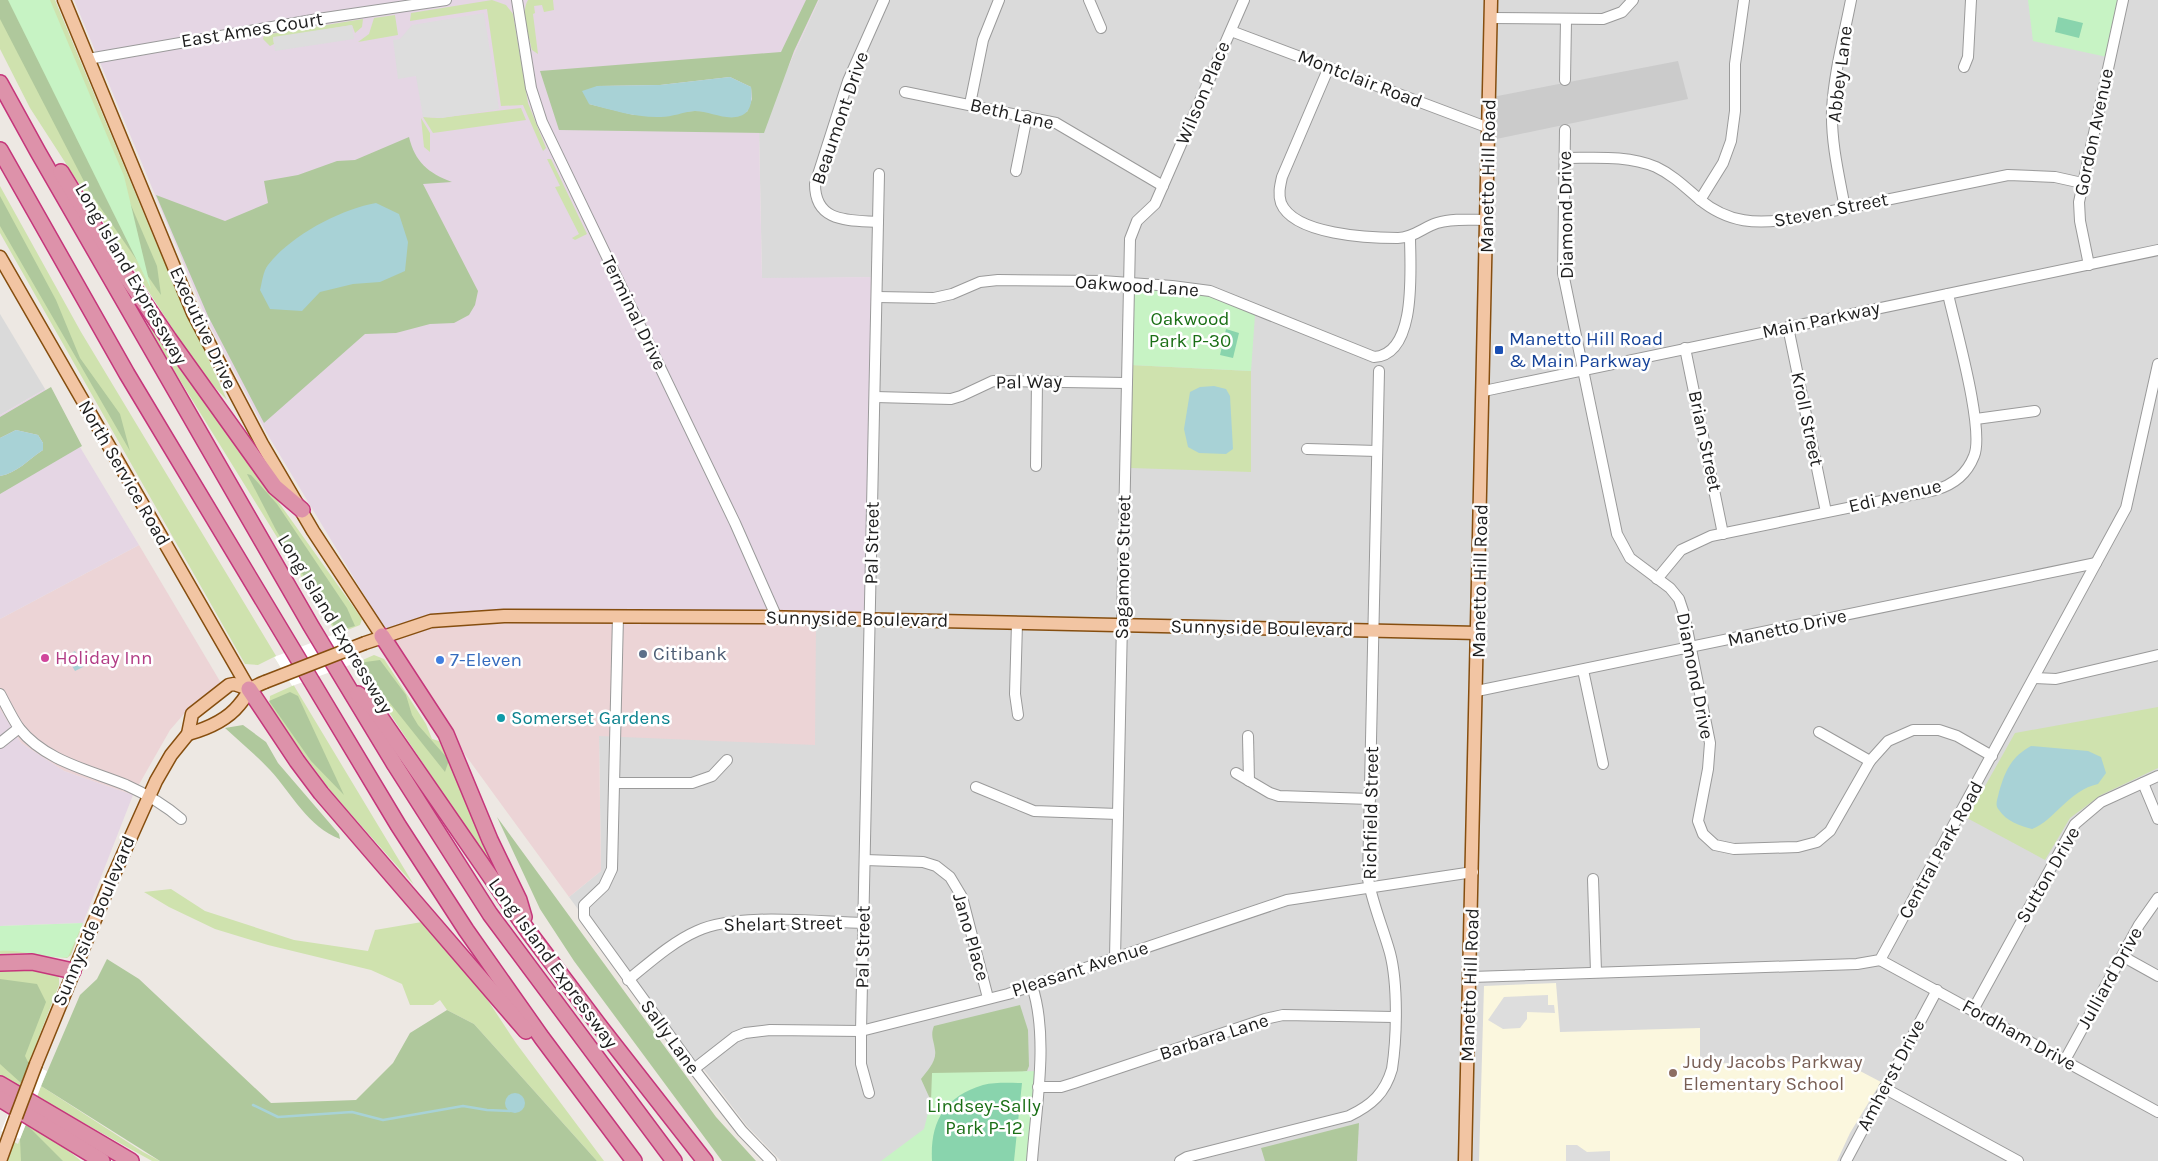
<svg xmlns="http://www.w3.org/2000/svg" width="2158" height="1161" viewBox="0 0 2158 1161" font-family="Karla,sans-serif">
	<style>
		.residential { fill: #dadada }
		.commercial { fill: #ecd4d6 }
		.industrial { fill: #e5d6e4 }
		.education { fill: #fbf7de }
		.religious { fill: #cbcbcb }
		.grass { fill: #cfe2ae }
		.forest { fill: #afc89c; fill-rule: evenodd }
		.park { fill: #c7f3c4 }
		.pitch { fill: #89d4ad }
		.parking { fill: #ddd }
		.water { fill: #a8d2d6 }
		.pier { fill: #fff }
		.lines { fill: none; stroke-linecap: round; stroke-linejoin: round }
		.stream { stroke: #a8d2d6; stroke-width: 2.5 }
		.minor-casing { stroke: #9a9a9a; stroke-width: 12 }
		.major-casing { stroke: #864e0f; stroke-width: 15 }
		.highway-casing { stroke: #c5367b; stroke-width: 18 }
		.minor { stroke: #fff; stroke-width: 10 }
		.major { stroke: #f2c5a3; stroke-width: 12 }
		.highway { stroke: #dd92aa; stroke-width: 15 }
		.major-bridge-casing { stroke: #864e0f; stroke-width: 15; stroke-linecap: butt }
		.major-bridge { stroke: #f2c5a3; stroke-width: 12 }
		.transit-dot { fill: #1a4fb4; stroke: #fff; stroke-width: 2 }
		.service-dot { fill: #5c6f8a; stroke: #fff; stroke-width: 2 }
		.hotel-dot { fill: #d1479c; stroke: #fff; stroke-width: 2 }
		.shop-dot { fill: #3f7fe0; stroke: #fff; stroke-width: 2 }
		.culture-dot { fill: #0f9aa8; stroke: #fff; stroke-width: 2 }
		.education-dot { fill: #8d6e63; stroke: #fff; stroke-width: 2 }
		.labels { text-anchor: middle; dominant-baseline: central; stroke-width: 5; stroke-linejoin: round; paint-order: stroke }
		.street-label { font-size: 19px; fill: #1d1d1d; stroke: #fff }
		.park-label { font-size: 19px; fill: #1b6f16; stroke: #fff }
		.transit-label { font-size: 19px; fill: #164399; stroke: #fff; text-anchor: start }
		.service-label { font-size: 19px; fill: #4e5e75; stroke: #fff; text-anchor: start }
		.hotel-label { font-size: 19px; fill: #b23c85; stroke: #fff; text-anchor: start }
		.shop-label { font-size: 19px; fill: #366cbe; stroke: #fff; text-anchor: start }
		.culture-label { font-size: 19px; fill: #0d838f; stroke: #fff; text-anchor: start }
		.education-label { font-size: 19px; fill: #785e54; stroke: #fff; text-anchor: start }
	</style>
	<rect width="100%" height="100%" fill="#ede8e3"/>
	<g class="residential">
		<polygon points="819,0 2158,0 2158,1161 781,1161 747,1126 699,1063 694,1066 569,897 601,871 599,736 816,620 878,277 762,279 759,130"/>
		<polygon points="0,314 45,389 0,415"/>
	</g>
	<g class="commercial">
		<polygon points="139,545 221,683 189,708 170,730 133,795 64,771 21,743 0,709 0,619"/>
		<polygon points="433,619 816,620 815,745 599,736 601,871 569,897 450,734 383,632"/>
	</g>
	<g class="industrial">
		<polygon points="74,0 819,0 759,130 762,278 878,277 871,621 506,615 383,632 369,603 266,432 207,320"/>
		<polygon points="45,389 139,545 0,619 0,415"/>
		<polygon points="0,709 21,743 64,771 133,795 83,923 0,926"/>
	</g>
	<polygon class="education" points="1556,983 1560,1032 1700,1028 1700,1064 1839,1060 1881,1082 1850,1133 1837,1161 1479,1161 1484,986"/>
	<polygon class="religious" points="1678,61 1688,99 1487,141 1487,98"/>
	<g class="grass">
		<polygon points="0,0 55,0 156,243 227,400 202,374 30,108 0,49"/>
		<polygon points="492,0 506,5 513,14 528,103 546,148 543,151 523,105 501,106 487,9 410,21 411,13"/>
		<path d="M528,0H553L554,10L544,12L542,5L534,6L535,13L533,14L538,54L532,50C529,36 520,13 528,0Z"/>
		<polygon points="395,15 398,35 358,42 369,34 374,18"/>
		<polygon points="363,19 362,27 355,33 352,25 273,38 274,44 270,46 263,39 264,35"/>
		<polygon points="521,108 526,120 433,133 423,117 439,118"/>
		<polygon points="421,118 430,133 430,152 424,147"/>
		<polygon points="547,159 551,159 587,234 575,240 572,238 579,234 555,187 560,186"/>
		<polygon points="0,186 81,332 414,885 333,794 269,708 270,696 292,686 274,657 258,665 245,664 0,233"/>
		<polygon points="136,309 212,409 362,619 360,625 340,633 358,662 374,655 384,659 426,724 432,739 439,741 455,774 491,859 488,861 335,631"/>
		<polygon points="1131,365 1251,371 1251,472 1131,468"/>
		<polygon points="2158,707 2158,768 2101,795 2070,818 2045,860 1967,818 2015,733"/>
		<polygon points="171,889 205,911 294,940 368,951 375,930 422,922 483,993 516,1043 604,1161 597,1161 474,1024 447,1010 440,1000 433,1005 410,1005 402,984 371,970 268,945 215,929 169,907 144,892"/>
		<polygon points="82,926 71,955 67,958 27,953 0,954 0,948 72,936"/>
		<polygon points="17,967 56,974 59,978 59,985 19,1088 0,1078 0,969"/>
		<polygon points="41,1086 143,1152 160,1161 152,1161 37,1097"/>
		<polygon points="26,1124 52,1137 81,1161 7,1161 14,1142 18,1144"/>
	</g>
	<g class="forest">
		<polygon points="0,0 43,0 157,266 161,295 89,191 0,19"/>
		<path d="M806,0H818L794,51L764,133L559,130L540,71L781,52ZM730,77L751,87L752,99L747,112L694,111L634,115L589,104L597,86L660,85Z"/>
		<path d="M409,137C415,162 428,173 452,182L423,184L478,291L475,305L469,315L454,323L430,324L396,333L365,334L264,423L208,316L156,195L225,221L268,203L264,181L298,175L337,161L355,160Z"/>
		<polygon points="0,196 56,300 80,358 120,414 130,451 0,226"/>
		<path d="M51,387L82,446L0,494V476C17,473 28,460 43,450V443L38,435L16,430L0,438V417Z"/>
		<polygon points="247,474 251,475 277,504 347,608 355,626 337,631 276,530"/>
		<polygon points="380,660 406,695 412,715 418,725 449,760 445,772 358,663"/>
		<polygon points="290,692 298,696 344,795 311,761 269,701"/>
		<path d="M243,725L266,742L278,763L339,834L340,839C308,827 292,794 270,770C256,755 240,742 225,728Z"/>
		<polygon points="497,817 716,1117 756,1161 722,1161 574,961 540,909"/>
		<polygon points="107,959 139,979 271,1103 356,1100 393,1063 410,1033 447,1010 474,1024 597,1161 160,1161 41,1086 80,995 97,979"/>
		<polygon points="0,979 37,984 46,1002 25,1056 29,1064 21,1083 0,1064"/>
		<path d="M1020,1005L1028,1030L1029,1066L1027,1071L987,1079L931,1101L921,1079C927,1071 937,1061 935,1050C934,1040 930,1036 934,1026Z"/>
		<polygon points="1359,1123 1357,1161 1265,1161 1261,1148"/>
		<polygon points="26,1124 63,1161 21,1161 20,1139"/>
	</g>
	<g class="park">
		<polygon points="8,0 50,0 124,176 151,289"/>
		<polygon points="2028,0 2120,0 2107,57 2033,41"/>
		<polygon points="1132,287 1210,294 1255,315 1251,371 1131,365"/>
		<path d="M83,923L68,957C49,960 23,949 0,951V926Z"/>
		<polygon points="1038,1071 1031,1161 881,1161 924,1129 931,1101 932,1073"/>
	</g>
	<g class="pitch">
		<polygon points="2058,17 2083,23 2079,38 2055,32"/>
		<polygon points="1226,329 1239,333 1233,358 1220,355"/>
		<path d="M1022,1083L1014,1161H932C930,1122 944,1097 983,1085C995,1082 1010,1083 1022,1083Z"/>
	</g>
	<g class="parking">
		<polygon points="484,13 499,109 442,118 423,117 416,76 398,79 393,40 400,39 412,25"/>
		<polygon points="352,25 354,39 275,51 273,37"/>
		<polygon points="1548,995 1548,1005 1554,1005 1555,1013 1527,1012 1527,1019 1520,1028 1503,1029 1488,1020 1504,997"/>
		<polygon points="1566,1145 1577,1145 1587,1152 1610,1151 1610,1161 1566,1161"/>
	</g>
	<g class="water">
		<path d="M730,77L751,87C752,97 753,112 740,116C726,121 709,111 695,111C683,112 672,117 661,117C637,118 612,110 589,104L582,91L597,86L660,85Z"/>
		<path d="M376,203L399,214L408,242L405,271L380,282L353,284L320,292L302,311L270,309L260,290C262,283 263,271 268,265C290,236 341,209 376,203Z"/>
		<polygon points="1214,386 1226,389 1230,396 1233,449 1226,454 1199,453 1188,447 1184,429 1190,392 1200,387"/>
		<path d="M16,430L38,435L43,443V450C28,460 17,473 0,476V438Z"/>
		<polygon points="75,651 83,667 75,671 66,656"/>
		<path d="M2031,746L2088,751L2101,757L2106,773L2098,784C2069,790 2054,821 2032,829C2020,826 2006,821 1999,810C1994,805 1998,798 1999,792C2005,771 2011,757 2031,746Z"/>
		<circle cx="515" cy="1103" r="10"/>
	</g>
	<g class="pier">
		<polygon points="340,632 358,662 292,686 274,657"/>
		<polygon points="29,1064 47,1071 20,1139 1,1131"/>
	</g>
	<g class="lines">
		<polyline class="stream" points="253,1105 278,1117 352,1112 383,1120 463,1106 487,1110 510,1111"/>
		<g class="minor-casing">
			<g id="minor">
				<polyline points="517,0 531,88 542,122 735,523 777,618"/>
				<polyline points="1089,0 1101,28"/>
				<polyline points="1490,18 1603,19 1622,12 1633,0"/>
				<polyline points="1231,31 1489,128"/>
				<polyline points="88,59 318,19 446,0"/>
				<path d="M1329,67L1282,177C1280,186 1278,194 1281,203C1294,235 1370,238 1398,238C1413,238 1424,227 1437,223C1453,218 1471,220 1487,220"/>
				<polyline points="1964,67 1968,57 1971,0"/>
				<polyline points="1565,80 1566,20"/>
				<polyline points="905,92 1056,123 1163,186"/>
				<polyline points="970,104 983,40 999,0"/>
				<polyline points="1565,130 1563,273 1617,534 1630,558 1670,588 1679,599 1684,614 1710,743 1708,769 1698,821 1703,834 1715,845 1734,849 1798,847 1817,842 1830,831 1870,761 1888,741 1913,730 1939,730 1957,736 1992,756"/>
				<path d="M1565,158C1595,158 1628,155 1656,167C1673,175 1685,187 1699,199C1729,224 1757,224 1793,219L2008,175L2055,177L2082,183"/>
				<polyline points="1016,171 1027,116"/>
				<polyline points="1700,200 1723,163 1731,141 1735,111 1735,64 1744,0"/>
				<path d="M1845,208C1839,176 1831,143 1832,110C1834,73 1844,36 1851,0"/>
				<path d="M878,222C849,220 815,223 815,184L848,81L884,0"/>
				<polyline points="2089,265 2080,221 2079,202 2123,0"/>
				<path d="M877,297L934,298L952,294L980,282L998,280L1102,281L1172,286L1210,291L1374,357C1418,355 1410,266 1410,236"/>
				<polyline points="1788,327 1826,512"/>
				<polyline points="1685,348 1723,534"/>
				<polyline points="1484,391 2158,250"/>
				<polyline points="875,397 951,399 961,396 993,381 1127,383"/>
				<polyline points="1976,419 2035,411"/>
				<polyline points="1307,449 1377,451"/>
				<polyline points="1036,466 1037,381"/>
				<path d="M1657,579L1681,550L1711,536L1935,490C1953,485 1967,474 1974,456C1985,430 1955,326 1948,294"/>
				<polyline points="618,616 612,869 604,886 584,905 584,917 694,1069 742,1131 771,1161"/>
				<polyline points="1017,623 1015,694 1018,715"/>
				<polyline points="1583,670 1603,764"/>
				<polyline points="2035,678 2056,679 2158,655"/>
				<polyline points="1477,691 2096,563"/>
				<path d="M0,694C6,705 12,718 19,728C45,761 89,770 126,785C146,794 165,805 181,819"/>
				<polyline points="1819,732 1870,761"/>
				<polyline points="1248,736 1249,781"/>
				<polyline points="0,743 19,728"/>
				<polyline points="1236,773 1270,793 1279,796 1370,799"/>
				<polyline points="615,783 692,783 712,776 727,760"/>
				<polyline points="2143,783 2158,819"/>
				<polyline points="976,787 1034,811 1118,814"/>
				<polyline points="865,860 923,862 936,866 950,877 962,897 988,998"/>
				<polyline points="1593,879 1596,972"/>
				<polyline points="2122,956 2158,976"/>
				<polyline points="1115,958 1130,239 1137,221 1155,204 1244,0"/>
				<polyline points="1880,960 2158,1112"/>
				<polyline points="1471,977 1857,964 1880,960 2126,508 2158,364"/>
				<path d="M628,980C649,963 672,942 697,931C738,912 817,922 863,923"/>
				<path d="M1032,986C1049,1037 1036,1107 1032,1161"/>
				<polyline points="1973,1010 2075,824 2101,802 2158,776"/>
				<polyline points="2065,1060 2139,925 2158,898"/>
				<polyline points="694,1069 735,1037 745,1033 770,1030 861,1031 1008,994 1287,900 1473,872"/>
				<polyline points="1038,1087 1061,1087 1074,1083 1265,1019 1283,1015 1394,1017"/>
				<polyline points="1884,1088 2018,1161"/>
				<polyline points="869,1093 861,1064 861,1031 879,174"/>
				<path d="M1180,1161L1187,1157L1349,1116C1372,1105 1385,1093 1392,1069C1397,1037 1398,984 1390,953C1383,928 1373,905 1368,879L1379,371"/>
				<polyline points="1846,1161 1937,990"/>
			</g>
		</g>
		<g class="major-casing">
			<g id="major">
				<polyline points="64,0 193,313 262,444 313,531 382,636"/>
				<polyline points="0,257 249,689"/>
				<polyline points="365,643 431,621 504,616 760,617 1478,633"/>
				<path d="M188,734C206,729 227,720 239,705C251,691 245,690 265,682"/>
				<polyline points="36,1064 108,888 156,781 171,755 188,734 192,714 229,685 234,684 249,689"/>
				<polyline points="0,1161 16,1117"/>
				<polyline points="1465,1161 1491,0"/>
			</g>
		</g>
		<g class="highway-casing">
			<g id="highway">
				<polyline points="0,83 38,152 311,626 395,765 490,914 674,1161"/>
				<polyline points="0,150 127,374 398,825 466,930 542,1038 634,1161"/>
				<polyline points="61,172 113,257 169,339 275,487 302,510"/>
				<polyline points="382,636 446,734 490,840 519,900 524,917"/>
				<polyline points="249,689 297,761 321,793 526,1031"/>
				<polyline points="358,694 374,708 528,931 601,1028 705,1161"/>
				<polyline points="0,963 32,962 73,971"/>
				<polyline points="0,1084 131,1161"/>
				<polyline points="0,1099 102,1161"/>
			</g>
		</g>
		<use href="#minor" class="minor"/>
		<use href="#major" class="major"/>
		<use href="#highway" class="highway"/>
		<g class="major-bridge-casing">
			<g id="major-bridge">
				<polyline points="265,682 365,643"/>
				<polyline points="16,1117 36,1064"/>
			</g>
		</g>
		<use href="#major-bridge" class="major-bridge"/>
	</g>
	<rect class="transit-dot" x="1494" y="345" width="10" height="10" rx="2.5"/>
	<circle class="service-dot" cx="643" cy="654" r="5"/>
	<circle class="hotel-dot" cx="45" cy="658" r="5"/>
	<circle class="shop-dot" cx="440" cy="660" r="5"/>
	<circle class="culture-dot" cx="501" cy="718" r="5"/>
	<circle class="education-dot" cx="1673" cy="1073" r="5"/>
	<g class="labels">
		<g class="street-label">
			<text transform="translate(252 30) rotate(-9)">East Ames Court</text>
			<text transform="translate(1840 74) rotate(-83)">Abbey Lane</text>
			<text transform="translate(1360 79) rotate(21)">Montclair Road</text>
			<text transform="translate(1203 93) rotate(-67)">Wilson Place</text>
			<text transform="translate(1012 114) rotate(13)">Beth Lane</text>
			<text transform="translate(840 118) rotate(-71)">Beaumont Drive</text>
			<text transform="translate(2094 132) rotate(-78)">Gordon Avenue</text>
			<text transform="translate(1488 176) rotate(-89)">Manetto Hill Road</text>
			<text transform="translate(1831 210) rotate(-11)">Steven Street</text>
			<text transform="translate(1566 215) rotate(-91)">Diamond Drive</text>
			<text transform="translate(131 274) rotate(60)">Long Island Expressway</text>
			<text transform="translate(1137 286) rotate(4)">Oakwood Lane</text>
			<text transform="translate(634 313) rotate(64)">Terminal Drive</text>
			<text transform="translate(1821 320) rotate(-12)">Main Parkway</text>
			<text transform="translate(203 328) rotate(65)">Executive Drive</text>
			<text transform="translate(1029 382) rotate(-1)">Pal Way</text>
			<text transform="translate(1807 419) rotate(78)">Kroll Street</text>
			<text transform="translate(1705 441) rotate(78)">Brian Street</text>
			<text transform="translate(124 473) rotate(60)">North Service Road</text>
			<text transform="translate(1895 496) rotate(-13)">Edi Avenue</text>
			<text transform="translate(872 543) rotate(-89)">Pal Street</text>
			<text transform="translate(1123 567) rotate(-89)">Sagamore Street</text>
			<text transform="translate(1480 581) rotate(-89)">Manetto Hill Road</text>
			<text transform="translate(857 619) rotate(1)">Sunnyside Boulevard</text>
			<text transform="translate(335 624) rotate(59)">Long Island Expressway</text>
			<text transform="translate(1262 628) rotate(1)">Sunnyside Boulevard</text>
			<text transform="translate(1787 628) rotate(-12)">Manetto Drive</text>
			<text transform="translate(1695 676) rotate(79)">Diamond Drive</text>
			<text transform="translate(1371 813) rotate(-89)">Richfield Street</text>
			<text transform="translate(1941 850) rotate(-61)">Central Park Road</text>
			<text transform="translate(2048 875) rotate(-60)">Sutton Drive</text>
			<text transform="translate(94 921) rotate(-67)">Sunnyside Boulevard</text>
			<text transform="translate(783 924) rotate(-1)">Shelart Street</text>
			<text transform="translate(971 937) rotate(74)">Jano Place</text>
			<text transform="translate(863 947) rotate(-89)">Pal Street</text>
			<text transform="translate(553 963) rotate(54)">Long Island Expressway</text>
			<text transform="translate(1080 969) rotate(-18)">Pleasant Avenue</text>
			<text transform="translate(2110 978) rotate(-61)">Julliard Drive</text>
			<text transform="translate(1470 985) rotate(-88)">Manetto Hill Road</text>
			<text transform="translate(2019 1035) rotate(29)">Fordham Drive</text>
			<text transform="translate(670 1037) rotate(54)">Sally Lane</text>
			<text transform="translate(1214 1037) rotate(-18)">Barbara Lane</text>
			<text transform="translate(1891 1075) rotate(-62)">Amherst Drive</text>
		</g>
		<g class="park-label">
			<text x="1190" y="319">Oakwood<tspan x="1190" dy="22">Park P-30</tspan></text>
			<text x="984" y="1106">Lindsey-Sally<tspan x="984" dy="22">Park P-12</tspan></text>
		</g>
		<g class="transit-label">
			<text x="1509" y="339">Manetto Hill Road<tspan x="1509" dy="22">&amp; Main Parkway</tspan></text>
		</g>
		<g class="service-label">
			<text x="653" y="654">Citibank</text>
		</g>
		<g class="hotel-label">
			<text x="55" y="658">Holiday Inn</text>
		</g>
		<g class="shop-label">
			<text x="450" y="660">7-Eleven</text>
		</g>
		<g class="culture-label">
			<text x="511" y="718">Somerset Gardens</text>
		</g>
		<g class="education-label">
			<text x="1683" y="1062">Judy Jacobs Parkway<tspan x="1683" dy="22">Elementary School</tspan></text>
		</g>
	</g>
</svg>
